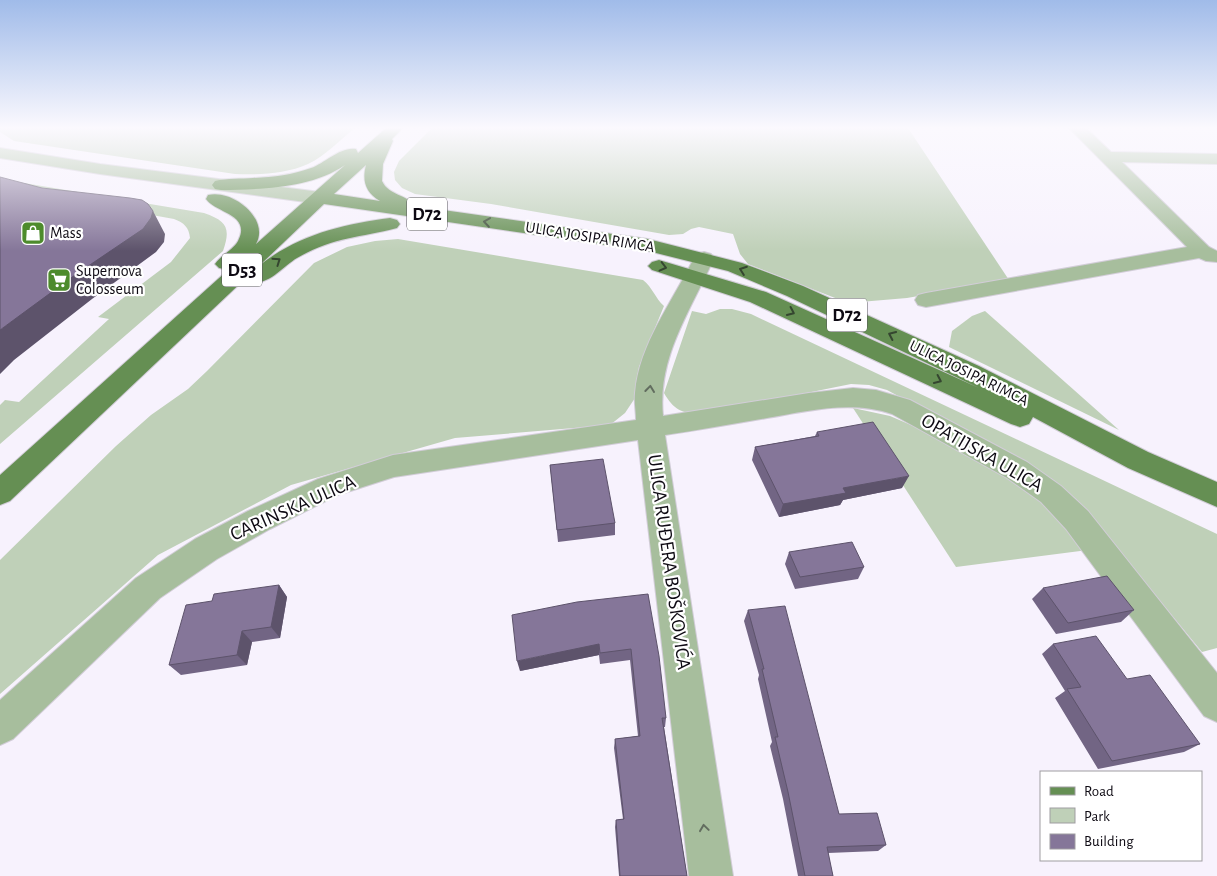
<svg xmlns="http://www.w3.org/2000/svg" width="1217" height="876" viewBox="0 0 1217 876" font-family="'Alegreya Sans',sans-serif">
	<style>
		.green { fill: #bfd0b8 }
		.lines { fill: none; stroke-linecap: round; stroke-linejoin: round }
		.minor-casing { stroke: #d2cdd8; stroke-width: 2 }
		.major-casing { stroke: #d2cdd8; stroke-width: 2 }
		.minor { fill: #a7be9d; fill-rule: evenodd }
		.major { fill: #658f53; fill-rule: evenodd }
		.wall { fill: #726584 }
		.shaded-wall { fill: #5d536b }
		.building { fill: #857699; stroke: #5d536b }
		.oneway { stroke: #354630 }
		.oneway2 { stroke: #626d5f }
		.labels { text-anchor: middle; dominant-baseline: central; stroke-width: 4.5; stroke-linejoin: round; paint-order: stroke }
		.far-poi-label { font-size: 16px; fill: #0e0a13; stroke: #fff; text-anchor: start }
		.far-street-label { font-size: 16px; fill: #0e0a13; stroke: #fff }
		.shield { fill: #fff; stroke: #56545a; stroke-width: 1 }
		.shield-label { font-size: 19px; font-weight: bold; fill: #0e0a13 }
		.street-label { font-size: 20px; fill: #0e0a13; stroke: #fff }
	</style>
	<rect width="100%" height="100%" fill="#f7f2fd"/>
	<g class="green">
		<path d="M0,128H355C340,140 325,156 308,164C286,174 258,175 235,174L14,141L0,132Z"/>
		<polygon points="432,128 908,128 1009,280 907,298 848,303 748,264 740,254 733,234 699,227 691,229 683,234 669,235 491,204 415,194 402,188 395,180 394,172 399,161"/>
		<path d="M0,179L204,213C227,221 231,228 223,251L0,444V405L5,400L19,402L109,319L98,317L171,262L190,238C189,227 184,223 174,219L47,196Z"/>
		<path d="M398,239L643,280C653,288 655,298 664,306L639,367L636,383L637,395L625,413L610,425L455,438L291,485L158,555L0,694V560L116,446L151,415L188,389L207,371L314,263L347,247L375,241Z"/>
		<path d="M720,309H732L751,314L1217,534V648L1202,652L1077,500L1052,479L887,390L869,385L851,384L713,412C689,414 677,416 664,393L692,311L706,314Z"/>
		<polygon points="985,311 1119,430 949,347 952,331 972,316"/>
		<polygon points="853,408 890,416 918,428 1027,488 1060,516 1088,550 956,567"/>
	</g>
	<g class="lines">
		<g class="minor-casing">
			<g id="minor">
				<polygon points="1069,128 1086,128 1111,152 1217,154 1217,164 1122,162 1209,247 1217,251 1217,262 1206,261 1199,258 926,307 918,305 915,300 918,295 926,293 1187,247"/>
				<polygon points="0,148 100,164 320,192 327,194 329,198 327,202 320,204 100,174 0,158"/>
				<path d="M704,252L711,254L714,258C691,311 657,356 663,416L809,393L853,388L876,390L910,400L1027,462L1061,486L1088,511L1217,673V722L1204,716L1066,529L1041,502L1007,478L892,414C851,400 808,411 767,418C733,424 699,430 665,435L733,876H689L638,440L394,477L338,495L270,529L217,559L160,598L13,739L0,745V700L136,578L195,539L248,511L318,479L393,455L636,420C636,411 634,402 635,393C639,344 673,301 694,258L697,254Z"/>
			</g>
		</g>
		<g class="major-casing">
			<path id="major" d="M386,128H403L392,139L393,141L383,164L382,181C389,196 407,194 415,206L648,239L742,263L803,286L979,366L1148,452L1217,482V507L1128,468L1033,417L1029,424L1020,427L1011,424L750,302L652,270L648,266L652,262L659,260L766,292L979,388L787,296L728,271L648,251L324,204L260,265C298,235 343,224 390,218L397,220L400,224L397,228C359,238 333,237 297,258C282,267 269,286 250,282L247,277L10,501L0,505V475L228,270L219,268L215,264C221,255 233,250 238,241C252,214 215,213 206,199L208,195C233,189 270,219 256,244L345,165C310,189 262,189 221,190L215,189L212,185L215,181C227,178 241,179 253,178C273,177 292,175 311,168C325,163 341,146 356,149L358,153ZM366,165C362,180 365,192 380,201L334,194Z"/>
		</g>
		<use href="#minor" class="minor"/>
		<use href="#major" class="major"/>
	</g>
	<g class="wall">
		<polygon points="817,432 902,488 843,500 840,505 779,517 752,460 755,447 815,436"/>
		<polygon points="550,465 615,523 615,535 558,542"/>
		<polygon points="789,552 864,567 858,579 795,589 785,564"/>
		<polygon points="279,585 287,597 280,638 252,642 247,665 181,675 169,665"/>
		<polygon points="1043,588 1134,610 1121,622 1056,634 1032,599"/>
		<polygon points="648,594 666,718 665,727 664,727 687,876 619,876 615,827 616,820 623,819 614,748 615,739 638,736 630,660 600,664 599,655 520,671"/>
		<polygon points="748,610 839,814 886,845 878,851 828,853 833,876 798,876 783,799 770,746 772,742 758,679 759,675 744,621"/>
		<polygon points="1053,644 1127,679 1200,744 1184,752 1098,769 1055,698 1065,691 1042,654"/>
	</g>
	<g class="shaded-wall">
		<polygon points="153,211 165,234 164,242 156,252 92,299 14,360 0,374 0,330"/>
		<polygon points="909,476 902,488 843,500 840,505 779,517 783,504 843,488"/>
		<polygon points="279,585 287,597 280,638 271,627"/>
		<polygon points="242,631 252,642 247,665 237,655"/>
		<polygon points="599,644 599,655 520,671 517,661"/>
	</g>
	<g class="building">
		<polygon points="0,177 42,188 130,198 142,200 148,204 153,211 151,218 143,229 75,275 0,330"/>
		<polygon points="873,422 909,476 843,488 846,493 783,504 755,447 819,436 817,432"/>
		<polygon points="603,459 615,523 557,530 550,465"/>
		<polygon points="852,542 864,567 800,577 789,552"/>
		<polygon points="1107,576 1134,610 1068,623 1043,588"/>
		<polygon points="279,585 271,627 242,631 237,655 169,665 186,605 212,601 214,594"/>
		<polygon points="648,594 659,656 666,718 662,718 687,876 620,876 616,820 624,819 615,739 640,736 631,649 600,653 599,644 517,661 512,615 577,602"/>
		<polygon points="785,606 839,814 877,813 886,845 827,847 833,876 805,876 788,792 775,737 778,737 762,669 764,669 748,610"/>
		<polygon points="1096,636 1127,679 1150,675 1200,744 1112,761 1067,689 1081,687 1053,644"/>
	</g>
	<defs><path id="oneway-chevron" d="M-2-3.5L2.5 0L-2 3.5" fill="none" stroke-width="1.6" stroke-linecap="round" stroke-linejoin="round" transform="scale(1.25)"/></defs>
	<g class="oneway">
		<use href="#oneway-chevron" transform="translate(487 222) rotate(-172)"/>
		<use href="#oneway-chevron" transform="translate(277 261) rotate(-35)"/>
		<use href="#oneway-chevron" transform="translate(663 267) rotate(14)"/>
		<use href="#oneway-chevron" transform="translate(743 270) rotate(-160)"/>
		<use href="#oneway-chevron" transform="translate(791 312) rotate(25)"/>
		<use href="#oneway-chevron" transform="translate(892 335) rotate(-155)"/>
		<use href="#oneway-chevron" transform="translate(938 380) rotate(25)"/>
	</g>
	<g class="oneway2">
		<use href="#oneway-chevron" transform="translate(650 389) rotate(-83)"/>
		<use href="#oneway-chevron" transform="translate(704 828) rotate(-98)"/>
	</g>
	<linearGradient id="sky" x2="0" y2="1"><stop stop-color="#a0bbe9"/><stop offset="0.51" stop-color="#fbf9fe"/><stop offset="1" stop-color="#fbf9fe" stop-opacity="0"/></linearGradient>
	<rect width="1217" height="251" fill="url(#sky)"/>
	<defs>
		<g id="shop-square" transform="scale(1.25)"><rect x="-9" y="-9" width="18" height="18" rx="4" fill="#4d8b2c" stroke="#fff"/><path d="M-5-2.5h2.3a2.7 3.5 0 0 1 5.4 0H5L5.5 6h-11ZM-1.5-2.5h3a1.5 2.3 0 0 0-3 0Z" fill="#fff"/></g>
		<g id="supermarket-square" transform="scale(1.25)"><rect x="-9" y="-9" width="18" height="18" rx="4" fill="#4d8b2c" stroke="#fff"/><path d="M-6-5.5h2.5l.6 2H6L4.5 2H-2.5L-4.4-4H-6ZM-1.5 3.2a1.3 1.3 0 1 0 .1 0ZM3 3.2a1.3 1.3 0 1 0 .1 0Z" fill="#fff"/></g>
	</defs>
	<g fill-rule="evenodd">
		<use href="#shop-square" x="33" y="233"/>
		<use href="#supermarket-square" x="59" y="280"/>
	</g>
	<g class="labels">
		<g class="far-poi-label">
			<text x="50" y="233">Mass</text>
			<text x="76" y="271">Supernova<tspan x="76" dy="18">Colosseum</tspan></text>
		</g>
		<g class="far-street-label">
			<text transform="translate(590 237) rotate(9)">ULICA JOSIPA RIMCA</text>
			<text transform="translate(969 373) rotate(26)">ULICA JOSIPA RIMCA</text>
		</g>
		<g class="shield">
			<rect x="407" y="197.5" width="40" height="33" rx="4"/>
			<rect x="222" y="253.5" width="40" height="33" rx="4"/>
			<rect x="827" y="298.5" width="40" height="33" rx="4"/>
		</g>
		<g class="shield-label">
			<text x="427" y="214">D72</text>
			<text x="242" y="270">D53</text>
			<text x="847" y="315">D72</text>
		</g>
		<g class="street-label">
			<text transform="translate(982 453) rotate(30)">OPATIJSKA ULICA</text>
			<text transform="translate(293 508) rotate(-24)">CARINSKA ULICA</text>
			<text transform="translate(669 562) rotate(82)">ULICA RUĐERA BOŠKOVIĆA</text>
		</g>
	</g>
	<rect x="1040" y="771" width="162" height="90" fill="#ffffff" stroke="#9f9da1"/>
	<rect x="1050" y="787" width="25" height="8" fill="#658f53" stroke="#9f9da1"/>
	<text x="1084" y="796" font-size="15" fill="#0e0a13">Road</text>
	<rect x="1050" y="808" width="25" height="15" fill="#bfd0b8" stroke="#9f9da1"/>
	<text x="1084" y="821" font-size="15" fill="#0e0a13">Park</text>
	<rect x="1050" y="834" width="25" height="15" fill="#857699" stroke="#9f9da1"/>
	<text x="1084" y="846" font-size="15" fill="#0e0a13">Building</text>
</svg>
